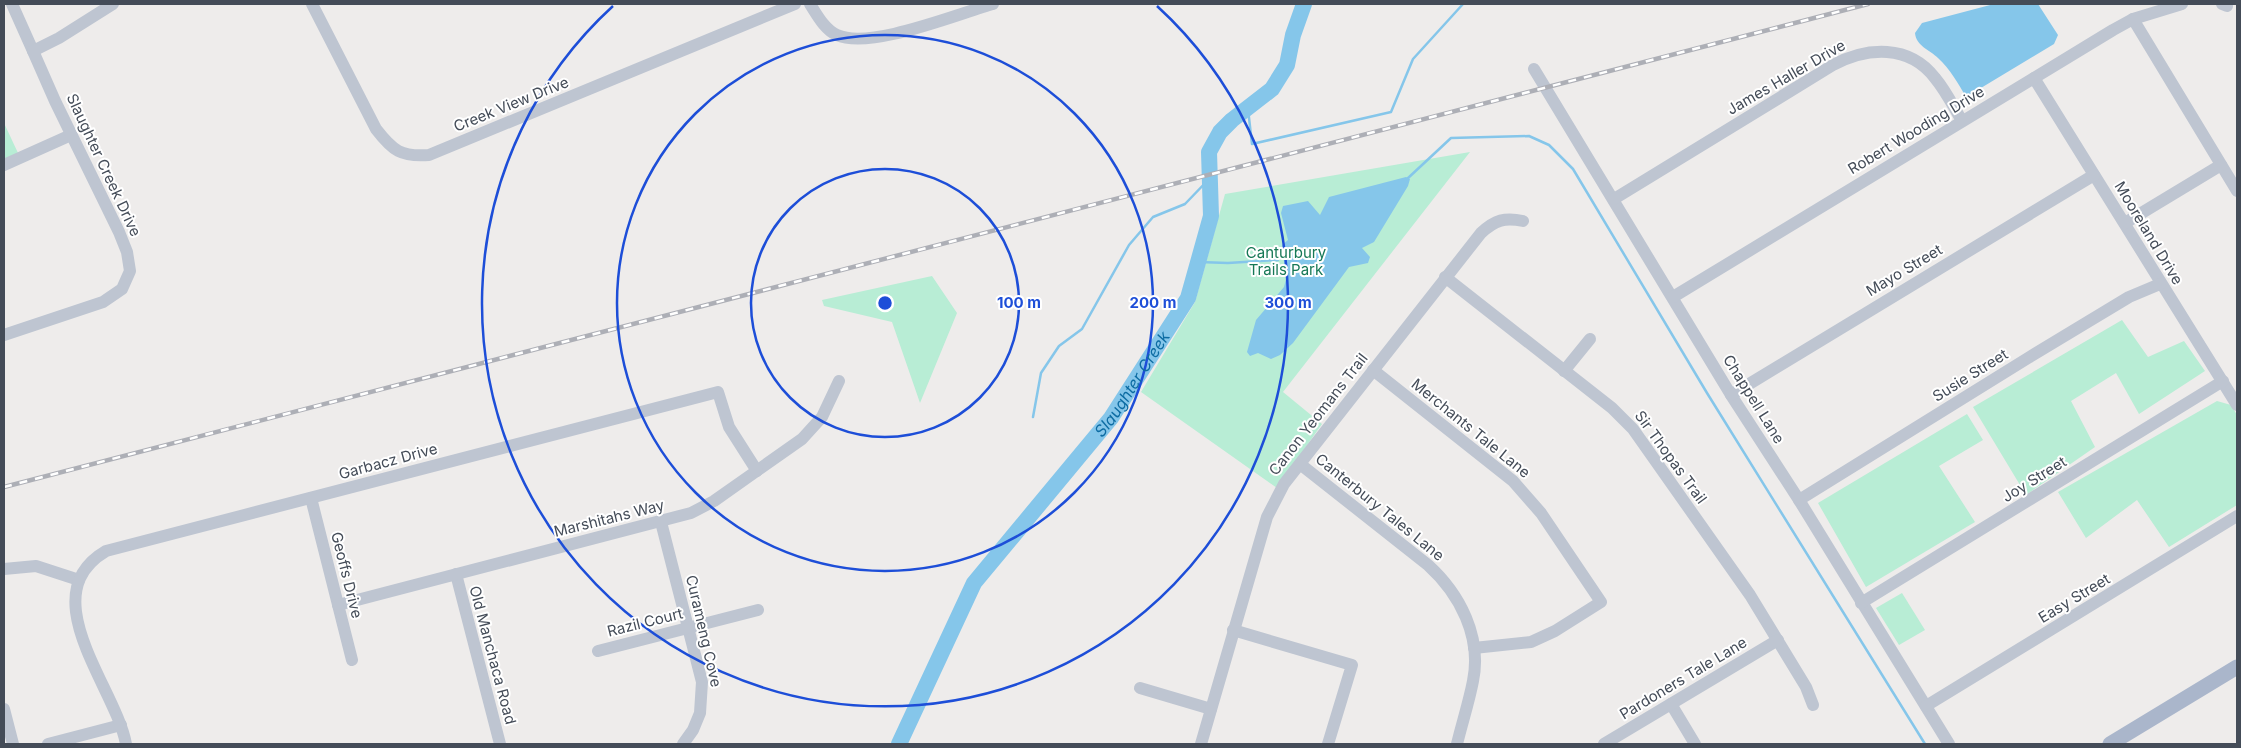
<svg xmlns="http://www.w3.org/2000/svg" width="2241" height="748" viewBox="0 0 2241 748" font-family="Inter,sans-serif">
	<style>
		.green { fill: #b8edd5 }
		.water { fill: #85c6ea }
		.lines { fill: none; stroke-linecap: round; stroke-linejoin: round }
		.stream { stroke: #85c6ea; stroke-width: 2.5 }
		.river { stroke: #85c6ea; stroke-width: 16 }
		.minor { stroke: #bec5d1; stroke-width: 12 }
		.major { stroke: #aab6cb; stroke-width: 15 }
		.rail-casing { stroke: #adafb6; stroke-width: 4.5 }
		.rail { stroke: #fff; stroke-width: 2.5; stroke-dasharray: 8; stroke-linecap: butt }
		.ring { fill: none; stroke: #1d4ed8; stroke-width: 2.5 }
		.labels { text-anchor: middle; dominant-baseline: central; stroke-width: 4; stroke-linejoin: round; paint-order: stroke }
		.street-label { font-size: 15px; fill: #444c58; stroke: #fff }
		.park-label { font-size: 15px; fill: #167856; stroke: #fff }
		.water-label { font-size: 16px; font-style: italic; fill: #0d6ca3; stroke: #fff }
		.centre { fill: #1d4ed8; stroke: #fff; stroke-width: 2.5 }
		.ring-label { font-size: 15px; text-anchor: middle; font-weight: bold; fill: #1d4ed8; stroke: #fff; stroke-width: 4; stroke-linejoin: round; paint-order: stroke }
	</style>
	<rect width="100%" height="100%" fill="#eeeceb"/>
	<g class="green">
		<polygon points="4,123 18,153 4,160"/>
		<polygon points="1470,152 1283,392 1322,424 1277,488 1141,392 1195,302 1225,194"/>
		<polygon points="932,276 957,313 920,403 892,322 824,306 822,300"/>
		<polygon points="2122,320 2148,357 2184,341 2205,371 2139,414 2116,373 2071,401 2095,447 2026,495 1973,407"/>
		<polygon points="2217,401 2231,405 2237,415 2237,505 2169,547 2137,500 2086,538 2058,492"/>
		<polygon points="1967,414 1983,440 1939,466 1975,522 1866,587 1818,503"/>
		<polygon points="1902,593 1925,630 1899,645 1876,608"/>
	</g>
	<g class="water">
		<path d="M1994,4H2038L2058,35L2054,44L1966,97C1958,83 1950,69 1938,58C1930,50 1916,46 1915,33L1922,23Z"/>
		<polygon points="1406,177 1410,179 1408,186 1374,242 1362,248 1370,257 1368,263 1349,267 1293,343 1280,355 1271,359 1258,353 1250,356 1247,352 1256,320 1284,287 1286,279 1282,245 1288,240 1281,213 1283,206 1308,201 1320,215 1329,197"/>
	</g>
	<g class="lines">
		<g class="stream">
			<polyline points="1248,109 1252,144 1391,112 1413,59 1463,4"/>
			<polyline points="1407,179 1451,138 1529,136 1549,145 1573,169 1707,393 1925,744"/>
			<polyline points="1199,262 1228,263 1278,260"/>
			<polyline points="1033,417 1041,373 1059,346 1082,329 1129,245 1153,217 1185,204 1210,178"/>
		</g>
		<path class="river" id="s1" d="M899,744L974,583L1111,418L1188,298L1211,216L1209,152L1220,132L1232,120L1272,89L1287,65L1293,35L1304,4"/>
		<g class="minor">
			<polyline points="12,4 33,51"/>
			<path d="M312,4L376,129C393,151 401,157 429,155L795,4"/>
			<path d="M810,4C817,15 825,30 837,35C870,50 957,14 993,4"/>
			<polyline points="2222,4 2227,6"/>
			<polyline points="2133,19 2237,191"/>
			<polyline points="1534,69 1731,395 1799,500 1949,744"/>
			<polyline points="2034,78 2237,405"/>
			<polyline points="4,165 71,135"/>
			<path d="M1614,199L1833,65C1867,47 1909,44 1935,78C1946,91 1953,106 1962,121"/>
			<polyline points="2125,223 2221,165"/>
			<polyline points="1445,277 1612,408 1633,429 1750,595 1806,687 1813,705"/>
			<polyline points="1673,297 2113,30 2133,19 2182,4"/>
			<polyline points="4,335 103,302 122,289 130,271 127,252 119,232 55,101 33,51 59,38 113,4"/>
			<polyline points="1373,370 1513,481 1541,513 1601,602 1555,631 1531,642 1474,648"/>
			<polyline points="1564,371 1590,339"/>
			<polyline points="1731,395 2094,175"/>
			<path d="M1300,464L1428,565C1460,594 1482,637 1473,681C1469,702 1462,723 1457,744"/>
			<polyline points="311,498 352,660"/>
			<polyline points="1799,500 2028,358 2129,297 2160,284"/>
			<polyline points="661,522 702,682 700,713 693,730 683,744"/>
			<polyline points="4,569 36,566 79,580"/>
			<polyline points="456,574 500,744"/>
			<polyline points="1861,603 2223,381"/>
			<polyline points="338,605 691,513 714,501 802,439 822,417 839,381"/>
			<polyline points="1233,630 1352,665 1328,744"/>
			<polyline points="598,651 758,610"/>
			<polyline points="1140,688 1211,709"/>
			<polyline points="1671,704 1695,744"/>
			<polyline points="1926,706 2237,516"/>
			<polyline points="4,709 13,744"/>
			<polyline points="48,744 121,725"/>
			<path d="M126,744C116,688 31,595 106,551L718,392L729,427L757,471"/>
			<path d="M1201,744L1267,517L1284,484L1481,233C1495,220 1505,217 1523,221"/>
			<polyline points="1604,744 1778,640"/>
		</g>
		<polyline class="major" points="2110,744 2237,667"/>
		<g class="rail-casing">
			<polyline id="rail" points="4,487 1868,4"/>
		</g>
		<use href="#rail" class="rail"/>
	</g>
	<g class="ring">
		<circle cx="885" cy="303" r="134"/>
		<circle cx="885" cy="303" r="268"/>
		<path d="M1157 6A403 403 0 1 1 613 6"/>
	</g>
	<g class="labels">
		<g class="street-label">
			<text transform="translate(1786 77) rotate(-30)">James Haller Drive</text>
			<text transform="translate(511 104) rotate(-22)">Creek View Drive</text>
			<text transform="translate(1916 130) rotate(-31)">Robert Wooding Drive</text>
			<text transform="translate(104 165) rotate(65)">Slaughter Creek Drive</text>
			<text transform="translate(2149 233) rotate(59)">Mooreland Drive</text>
			<text transform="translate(1904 270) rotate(-31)">Mayo Street</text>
			<text transform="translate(1970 375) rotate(-32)">Susie Street</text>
			<text transform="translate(1754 399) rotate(58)">Chappell Lane</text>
			<text transform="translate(1318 414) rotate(-52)">Canon Yeomans Trail</text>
			<text transform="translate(1471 428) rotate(39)">Merchants Tale Lane</text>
			<text transform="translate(1671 457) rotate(54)">Sir Thopas Trail</text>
			<text transform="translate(388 461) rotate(-15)">Garbacz Drive</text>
			<text transform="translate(2034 479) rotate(-32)">Joy Street</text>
			<text transform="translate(1380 507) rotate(39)">Canterbury Tales Lane</text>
			<text transform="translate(609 518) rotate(-14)">Marshitahs Way</text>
			<text transform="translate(347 575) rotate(76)">Geoffs Drive</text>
			<text transform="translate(2074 598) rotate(-31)">Easy Street</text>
			<text transform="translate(645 622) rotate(-14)">Razil Court</text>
			<text transform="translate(704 631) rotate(77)">Curameng Cove</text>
			<text transform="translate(493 655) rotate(75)">Old Manchaca Road</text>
			<text transform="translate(1683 678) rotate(-31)">Pardoners Tale Lane</text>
		</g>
		<g class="park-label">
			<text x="1286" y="252">Canturbury<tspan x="1286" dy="17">Trails Park</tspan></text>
		</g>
		<g class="water-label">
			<text stroke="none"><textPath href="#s1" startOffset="432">Slaughter Creek</textPath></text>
		</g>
	</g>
	<circle cx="885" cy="303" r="8" class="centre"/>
	<g class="ring-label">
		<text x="1019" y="308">100 m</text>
		<text x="1153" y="308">200 m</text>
		<text x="1288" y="308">300 m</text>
	</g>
	<rect width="2241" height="748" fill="none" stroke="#444c58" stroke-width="10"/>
</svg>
